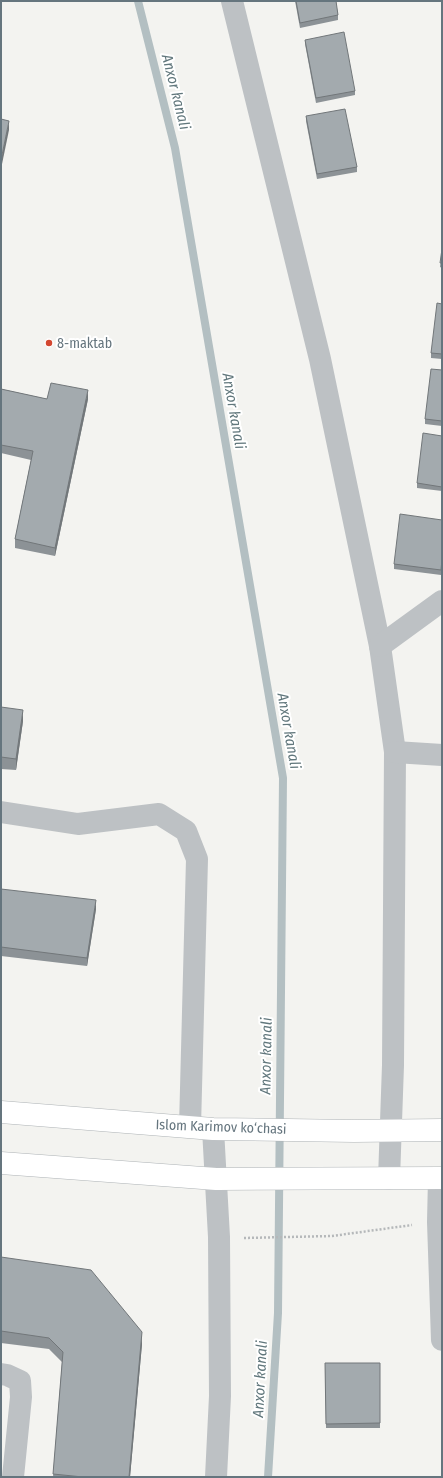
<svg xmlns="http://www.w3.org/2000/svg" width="443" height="1478" viewBox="0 0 443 1478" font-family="'Fira Sans Condensed',sans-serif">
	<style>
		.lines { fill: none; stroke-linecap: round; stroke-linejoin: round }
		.stream { stroke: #b3bfc2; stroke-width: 8 }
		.major-casing { stroke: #aeb3b6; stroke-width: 23 }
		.path { stroke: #b5b8ba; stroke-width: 2.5; stroke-dasharray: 2 2; stroke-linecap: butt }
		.minor { stroke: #bdc1c4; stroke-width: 22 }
		.major { stroke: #fff; stroke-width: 22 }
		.wall { fill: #8c9296 }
		.shaded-wall { fill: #72777a }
		.building { fill: #a3aaae; stroke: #72777a }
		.poi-dot { fill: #d34730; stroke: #fff; stroke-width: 1.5 }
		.labels { text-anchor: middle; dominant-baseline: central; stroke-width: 4; stroke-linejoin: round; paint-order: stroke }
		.poi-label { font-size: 14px; fill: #65757e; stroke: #fff; text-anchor: start }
		.street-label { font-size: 14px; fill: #65757e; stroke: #fff }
		.water-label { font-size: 15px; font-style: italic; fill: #61777c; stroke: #fff }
	</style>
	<rect width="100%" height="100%" fill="#f3f3f0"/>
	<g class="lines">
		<polyline class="stream" points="138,1 175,148 283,778 278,1313 268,1477"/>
		<g class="major-casing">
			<g id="major">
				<polyline points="1,1112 213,1129 354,1131 442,1130"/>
				<polyline points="1,1163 216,1179 442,1178"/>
			</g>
		</g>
		<polyline class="path" points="244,1238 332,1236 412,1225"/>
		<g class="minor">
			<polyline points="232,1 320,359 380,646 395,752 393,1065 389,1179"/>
			<polyline points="380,646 442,601"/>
			<polyline points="395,752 442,755"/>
			<polyline points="1,812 78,824 159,814 186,831 197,859 190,1127"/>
			<polyline points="213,1129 219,1237 220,1396 216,1477"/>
			<polyline points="439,1178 438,1222 442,1340"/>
			<polyline points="1,1374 7,1375 20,1381 21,1397 13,1477"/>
		</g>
		<use href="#major" class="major"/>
	</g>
	<g class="wall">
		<polygon points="295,1 336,1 338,15 338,20 300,28"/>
		<polygon points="305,40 355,91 355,95 316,103 305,44"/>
		<polygon points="306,116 357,167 357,172 317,179 306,121"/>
		<polygon points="442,249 442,268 440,267"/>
		<polygon points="442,304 442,359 431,358 431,353"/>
		<polygon points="442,370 442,426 425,424 425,419"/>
		<polygon points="1,389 47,399 88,399 55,556 15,548 15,539 31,460 1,453"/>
		<polygon points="442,436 442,491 417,488 417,483"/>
		<polygon points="442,520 441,575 394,569 394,564"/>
		<polygon points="1,707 23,721 16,770 1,769"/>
		<polygon points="1,889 96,909 87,966 1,956"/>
		<polygon points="1,1257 142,1344 130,1477 53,1477 62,1362 49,1349 1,1343"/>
		<polygon points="325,1363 380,1363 380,1428 326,1428"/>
	</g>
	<g class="shaded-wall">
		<polygon points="9,121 9,130 1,169 1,160"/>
		<polygon points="88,390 88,399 55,556 55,548"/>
		<polygon points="23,710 23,721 16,770 16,759"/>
		<polygon points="96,900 96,909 87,966 87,958"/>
		<polygon points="142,1332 142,1344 130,1477 129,1477"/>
	</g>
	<g class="building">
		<polygon points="296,1 336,1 338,15 300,23"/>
		<polygon points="344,32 355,91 316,98 305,40"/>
		<polygon points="345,109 357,167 317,174 306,116"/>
		<polygon points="1,119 9,121 1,160"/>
		<polygon points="442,249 442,263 440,263"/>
		<polygon points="437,303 442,304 442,354 431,353"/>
		<polygon points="431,369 442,370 442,421 425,419"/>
		<polygon points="51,383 88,390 55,548 15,539 33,451 1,445 1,389 47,399"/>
		<polygon points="423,433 442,436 442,487 417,483"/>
		<polygon points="400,514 442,520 442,559 441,570 394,564"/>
		<polygon points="1,707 23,710 16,759 1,757"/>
		<polygon points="1,889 96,900 87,958 1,947"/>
		<polygon points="1,1257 91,1270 142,1332 129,1477 83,1477 53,1474 63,1352 49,1338 1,1331"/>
		<polygon points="325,1363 380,1363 380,1423 326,1424"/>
	</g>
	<circle class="poi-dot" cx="49" cy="343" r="4"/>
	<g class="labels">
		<g class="poi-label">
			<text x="57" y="343">8-maktab</text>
		</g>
		<g class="street-label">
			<text transform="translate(221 1127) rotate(2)">Islom Karimov ko‘chasi</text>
		</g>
		<g class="water-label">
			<text transform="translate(176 92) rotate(76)">Anxor kanali</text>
			<text transform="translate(234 411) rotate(80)">Anxor kanali</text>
			<text transform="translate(289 731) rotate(80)">Anxor kanali</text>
			<text transform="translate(266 1056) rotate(-89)">Anxor kanali</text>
			<text transform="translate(260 1379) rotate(-87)">Anxor kanali</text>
		</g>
	</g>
	<rect width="443" height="1478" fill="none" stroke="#65757e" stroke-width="4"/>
</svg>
